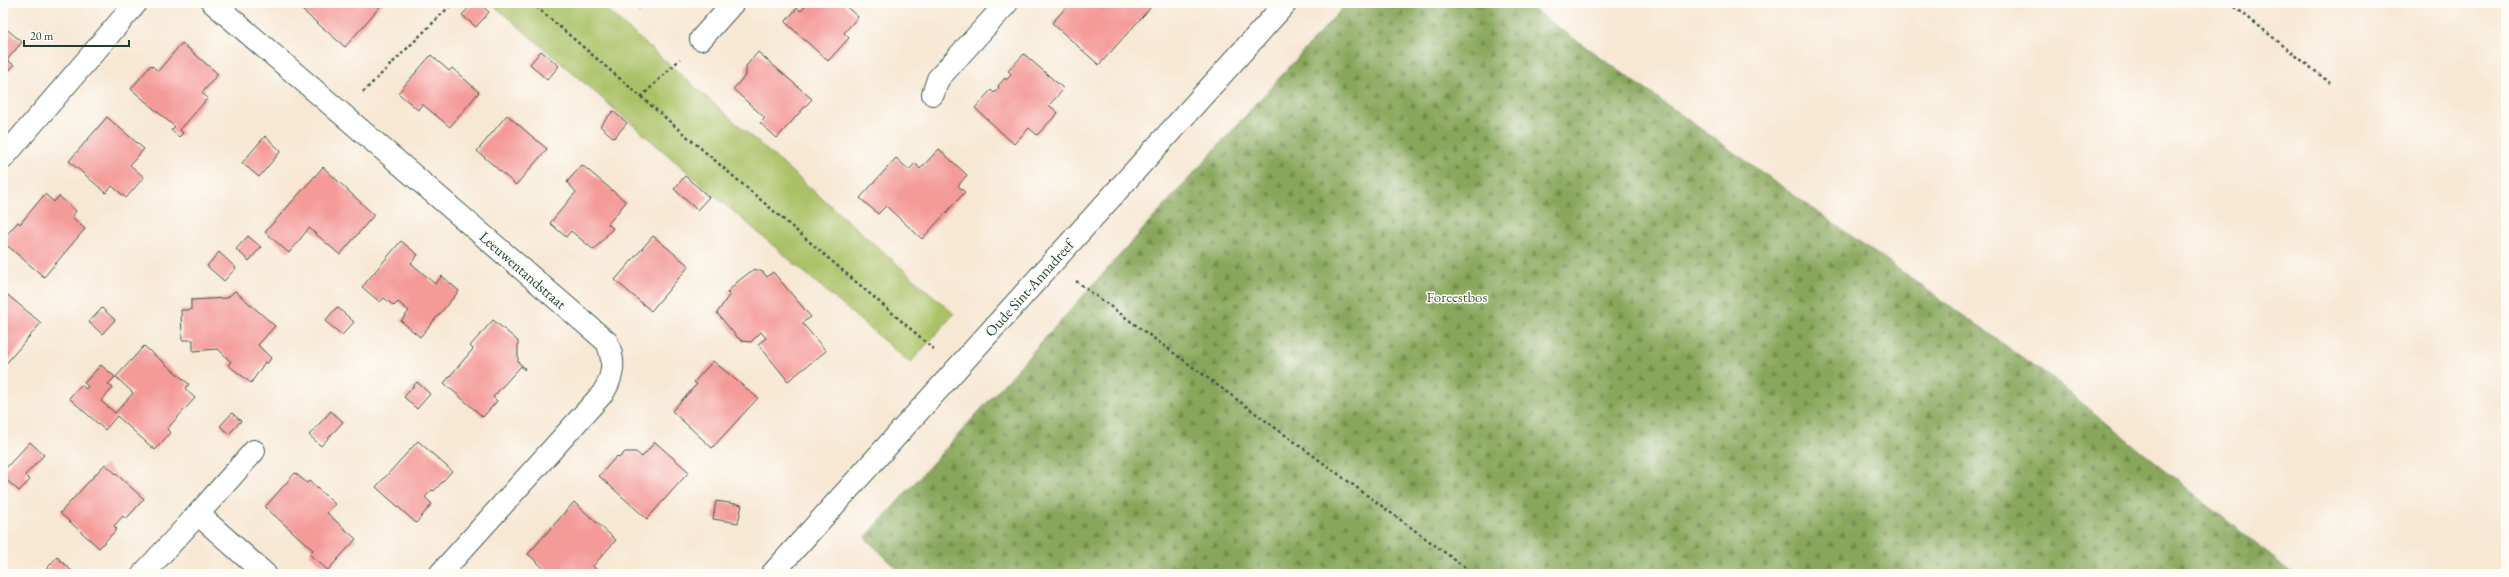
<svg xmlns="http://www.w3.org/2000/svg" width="2509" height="577" viewBox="0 0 2509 577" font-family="'EB Garamond',serif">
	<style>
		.green { fill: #abc166; stroke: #657f4d }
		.forest { fill: url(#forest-firs); stroke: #547248 }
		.building { fill: #f49b9a }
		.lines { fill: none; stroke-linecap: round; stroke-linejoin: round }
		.minor-casing { stroke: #3f574c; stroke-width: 24 }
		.path { stroke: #3f574c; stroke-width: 2.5; stroke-dasharray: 3 3; stroke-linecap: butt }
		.minor { stroke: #fff; stroke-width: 22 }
		.labels { text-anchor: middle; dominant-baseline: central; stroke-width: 3; stroke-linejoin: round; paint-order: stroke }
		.street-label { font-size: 15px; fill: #1f3d34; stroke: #fdfcf7 }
		.park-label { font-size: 15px; fill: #425e40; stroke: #fdfcf7 }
	</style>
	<defs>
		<pattern id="forest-firs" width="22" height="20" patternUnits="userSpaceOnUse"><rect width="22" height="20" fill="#88a75b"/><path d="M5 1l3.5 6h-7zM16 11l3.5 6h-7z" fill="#6f894c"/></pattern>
	</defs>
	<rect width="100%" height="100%" fill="#fdfcf7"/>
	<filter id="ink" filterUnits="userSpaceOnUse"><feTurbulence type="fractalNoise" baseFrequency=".025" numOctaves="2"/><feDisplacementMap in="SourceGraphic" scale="8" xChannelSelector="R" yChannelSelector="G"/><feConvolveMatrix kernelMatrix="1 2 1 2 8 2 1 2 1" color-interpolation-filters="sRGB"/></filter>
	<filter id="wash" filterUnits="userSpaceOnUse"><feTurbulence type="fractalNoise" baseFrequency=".012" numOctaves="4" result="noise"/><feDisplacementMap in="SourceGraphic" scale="16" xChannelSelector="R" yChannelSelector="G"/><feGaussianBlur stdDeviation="0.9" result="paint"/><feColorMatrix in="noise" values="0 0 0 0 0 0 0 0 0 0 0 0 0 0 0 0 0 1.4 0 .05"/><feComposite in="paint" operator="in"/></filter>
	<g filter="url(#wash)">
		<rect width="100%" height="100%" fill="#f7e8d4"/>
		<polygon class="green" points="491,3 599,3 954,314 910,363"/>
		<polygon class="forest" points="1347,3 1524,3 2051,378 2293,574 903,574 865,538"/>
		<g id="blocks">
			<g class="building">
				<polygon points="308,3 383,3 345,47 302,10"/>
				<polygon points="473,3 479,3 489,12 476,27 462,15"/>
				<polygon points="633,3 645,3 639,9"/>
				<polygon points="809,3 842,3 858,17 844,33 849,38 828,61 785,22 797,8 801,11"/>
				<polygon points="1070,3 1147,3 1151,7 1099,65 1052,23"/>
				<polygon points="3,26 22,42 7,60 14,65 3,78"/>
				<polygon points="182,43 218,74 202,93 208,98 180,130 183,133 179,137 171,130 175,127 131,89 151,65 158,71"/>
				<polygon points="541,51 559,66 547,80 530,64"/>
				<polygon points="758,52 812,99 777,138 760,123 765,118 733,89 746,75 746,66"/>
				<polygon points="1024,54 1064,89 1049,105 1058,113 1037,135 1029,128 1014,144 975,108 991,90 994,93 999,88 998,86 1005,78 1006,80 1012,74 1008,71"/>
				<polygon points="431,55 449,71 452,68 479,92 450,127 422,104 418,110 398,93"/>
				<polygon points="613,111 627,123 614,138 600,126"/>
				<polygon points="507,115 547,149 516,185 477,151"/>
				<polygon points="107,117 144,149 130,165 144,177 126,198 112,186 106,193 69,161"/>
				<polygon points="265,136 281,151 259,177 242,163"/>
				<polygon points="939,149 967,175 958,186 965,192 922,239 886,206 878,214 860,198 896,158 909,170 915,163 920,169"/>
				<polygon points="582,165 626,202 608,224 613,228 594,250 571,231 566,237 550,223 576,192 567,182"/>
				<polygon points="323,167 374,215 340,255 309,228 289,253 265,232"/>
				<polygon points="685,176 709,197 697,210 674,189"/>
				<polygon points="45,194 54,202 59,196 76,211 72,217 85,229 44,277 3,242 3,239 18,222 20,224"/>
				<polygon points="248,236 261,247 249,261 236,249"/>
				<polygon points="653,236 689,266 651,311 615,280"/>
				<polygon points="401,241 418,255 411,263 435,284 442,276 459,291 420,337 401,321 409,311 398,302 394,306 384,298 380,302 362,287"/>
				<polygon points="219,252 236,268 224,281 207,266"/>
				<polygon points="754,269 763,272 767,277 773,272 811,317 802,323 826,351 788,381 758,344 766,338 761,332 751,342 742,341 737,337 717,313 730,294 727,293 737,282"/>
				<polygon points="3,291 41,323 3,367"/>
				<polygon points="235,291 275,326 258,345 271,358 267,364 265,362 251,383 228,365 231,362 218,349 193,351 193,340 182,340 181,310 191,310 191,300 227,298"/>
				<polygon points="337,307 354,322 342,335 325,321"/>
				<polygon points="102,308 115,320 102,334 89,322"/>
				<polygon points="493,320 518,341 518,362 525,368 524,370 521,366 493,397 497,401 483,417 444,383 473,349 470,346"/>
				<polygon points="144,346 189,384 185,389 195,398 167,429 170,433 155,450 117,416 105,430 69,398 81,385 86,389 88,386 84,383 101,365 115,377 108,384 113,388 101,401 115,413 133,393 116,377"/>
				<polygon points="713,361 758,398 712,448 672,411 697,384 694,382"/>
				<polygon points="417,382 430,394 417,409 404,397"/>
				<polygon points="331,411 343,422 321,446 309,435"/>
				<polygon points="232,413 241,421 229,434 220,426"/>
				<polygon points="418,441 452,471 434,491 432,490 425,497 432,504 416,523 376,487"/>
				<polygon points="30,442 44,455 25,475 30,480 19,491 3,477 3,471"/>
				<polygon points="655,442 689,472 647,519 599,476 617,456 619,458 625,452 636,452 642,457"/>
				<polygon points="105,464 144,499 126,519 123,516 114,526 117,529 99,548 60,513"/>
				<polygon points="295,473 307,483 309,481 335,504 327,513 356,539 328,570 309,554 313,550 265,507"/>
				<polygon points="716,501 742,505 738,523 713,519"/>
				<polygon points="574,502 616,540 593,566 601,574 550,574 528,554"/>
				<polygon points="57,557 75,574 42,574"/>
			</g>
		</g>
	</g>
	<g filter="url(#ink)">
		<use href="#blocks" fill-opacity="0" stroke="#3f574c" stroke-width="1"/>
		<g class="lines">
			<g class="minor-casing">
				<g id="minor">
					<path d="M213,3L607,342C615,361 614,375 603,393L440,574"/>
					<polyline points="701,39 733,3"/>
					<polyline points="933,94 938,79 1007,3"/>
					<polyline points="3,158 136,3"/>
					<polyline points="254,451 198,514 265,574"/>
					<polyline points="143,574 198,514"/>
					<polyline points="772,574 1286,3"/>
				</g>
			</g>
			<g class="path">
				<polyline points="532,3 934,349"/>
				<polyline points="2230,3 2330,83"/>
				<polyline points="363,92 453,3"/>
				<polyline points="641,97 680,59"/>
				<polyline points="1076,281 1474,574"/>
			</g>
			<use href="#minor" class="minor"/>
		</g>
	</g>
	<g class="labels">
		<g class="street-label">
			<text transform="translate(523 270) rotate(41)">Leeuwentandstraat</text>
			<text transform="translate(1029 288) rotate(-48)">Oude Sint-Annadreef</text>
		</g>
		<g class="park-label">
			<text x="1457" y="296">Foreestbos</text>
		</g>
	</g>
	<rect width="2509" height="577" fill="none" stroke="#fdfcf7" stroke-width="16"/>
	<path d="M24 40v6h105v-6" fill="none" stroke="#1f3d34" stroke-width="2"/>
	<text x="30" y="40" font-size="12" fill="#1f3d34" stroke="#fdfcf7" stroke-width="3" paint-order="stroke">20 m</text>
</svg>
